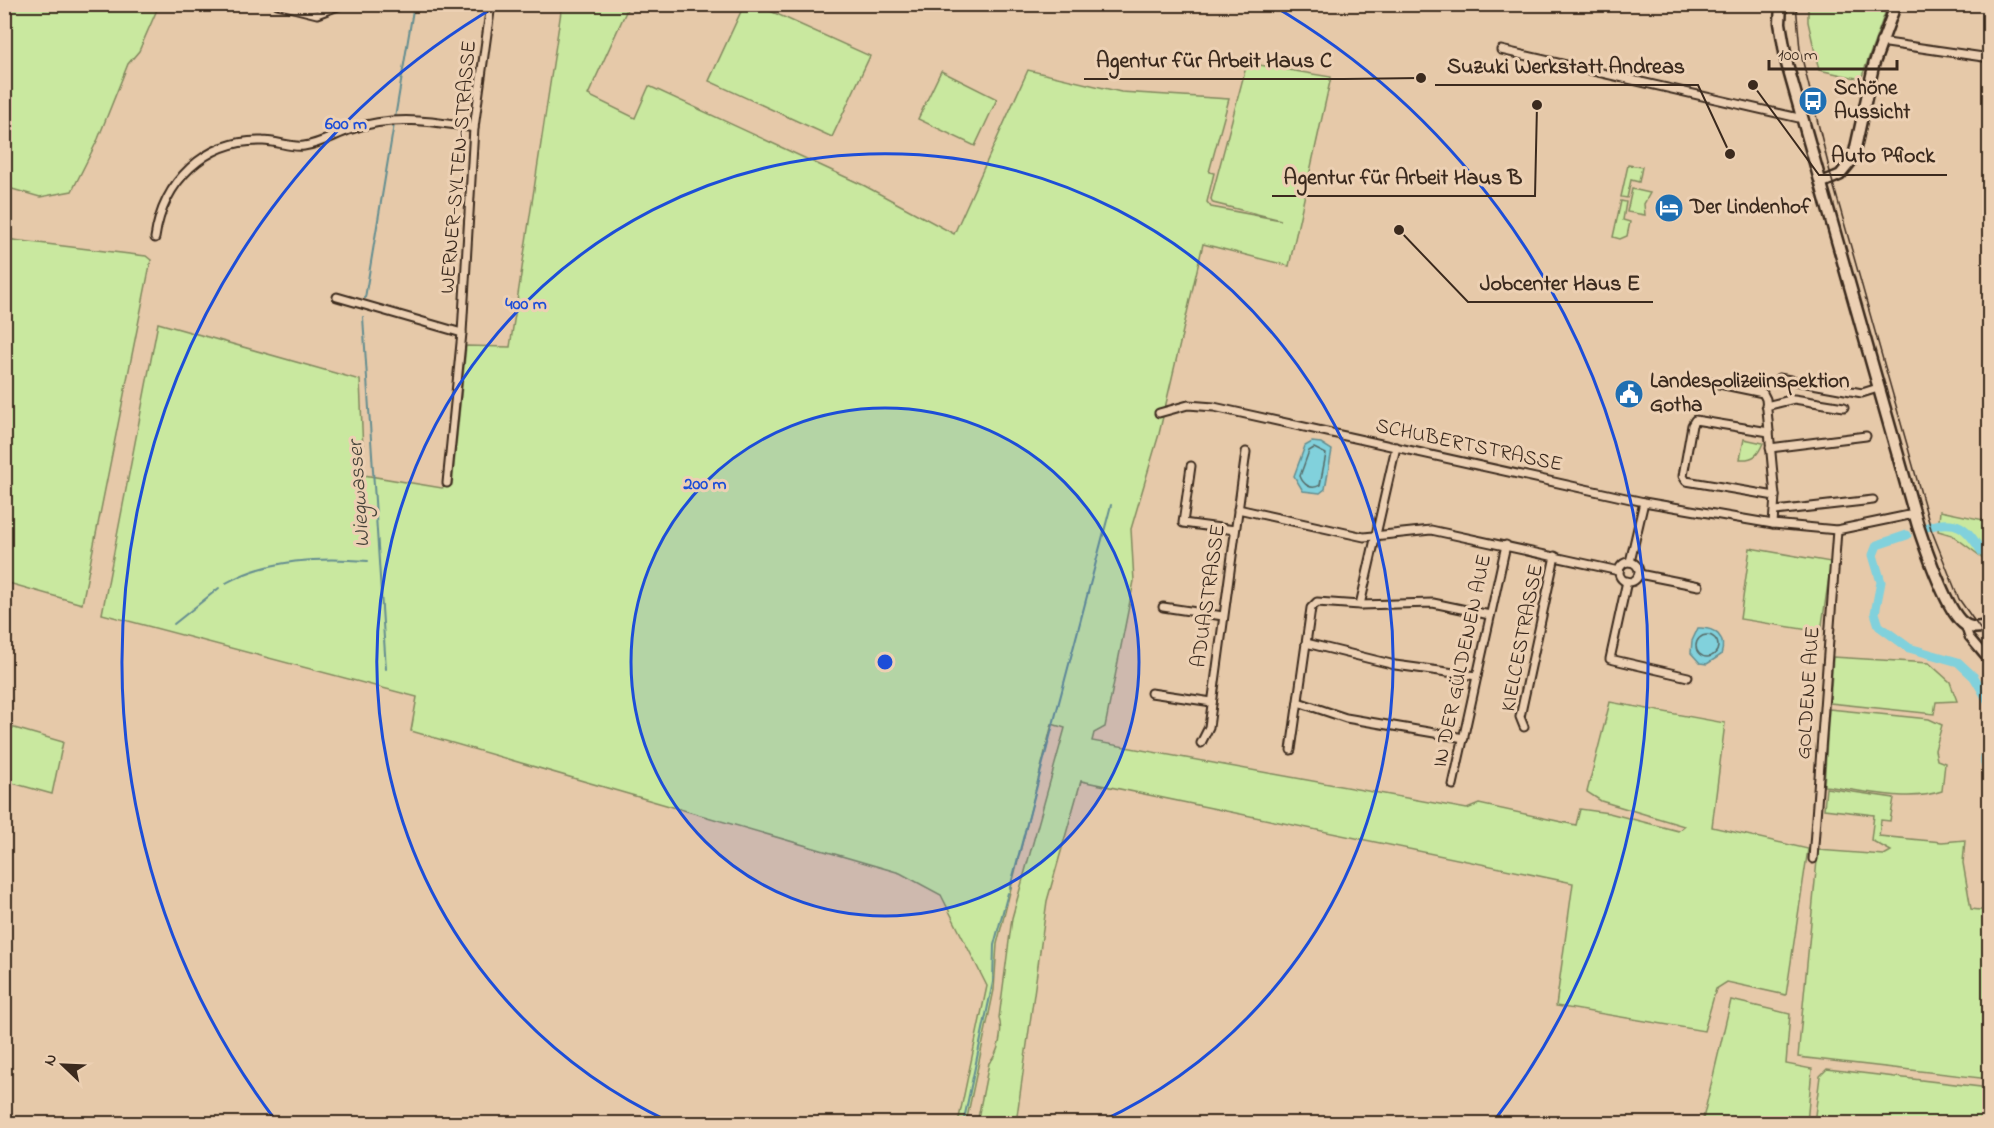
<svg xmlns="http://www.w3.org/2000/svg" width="1994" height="1128" viewBox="0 0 1994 1128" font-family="'Indie Flower',sans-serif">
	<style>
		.green { fill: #c9e89f; stroke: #82895e; stroke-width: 1.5 }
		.water { fill: #81d1dc; stroke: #658e90; stroke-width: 1.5 }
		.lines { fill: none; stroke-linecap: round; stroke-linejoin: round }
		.shore { stroke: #576d6a; stroke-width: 1.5 }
		.stream { stroke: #658e90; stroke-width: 2 }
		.canal { stroke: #81d1dc; stroke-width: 9 }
		.minor-casing { stroke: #3b2a1e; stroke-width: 11 }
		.tertiary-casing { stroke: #3b2a1e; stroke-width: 14 }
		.secondary-casing { stroke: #3b2a1e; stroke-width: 15 }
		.minor { stroke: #ecd0b3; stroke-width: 7 }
		.tertiary { stroke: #ecd0b3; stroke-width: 9 }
		.secondary { stroke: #ecd0b3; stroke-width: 10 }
		.tram { stroke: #3b2a1e; stroke-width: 1.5 }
		.ring { fill: none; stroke: #1d4ed8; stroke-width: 3 }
		.labels { text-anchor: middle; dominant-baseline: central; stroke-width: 6; stroke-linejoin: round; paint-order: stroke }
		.poi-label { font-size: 21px; font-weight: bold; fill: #3b2a1e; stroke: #ecd0b3; text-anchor: start }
		.street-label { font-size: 21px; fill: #3b2a1e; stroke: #ecd0b3 }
		.water-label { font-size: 22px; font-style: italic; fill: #46433a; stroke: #ecd0b3 }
		.centre { fill: #1d4ed8; stroke: #ecd0b3; stroke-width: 3 }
		.ring-label { font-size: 18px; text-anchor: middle; font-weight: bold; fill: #1d4ed8; stroke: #ecd0b3; stroke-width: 6; stroke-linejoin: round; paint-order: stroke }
		.leader { fill: none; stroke: #3b2a1e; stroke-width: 2 }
		.callout-dot { fill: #3b2a1e; stroke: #ecd0b3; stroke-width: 2 }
		.callout-label { font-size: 22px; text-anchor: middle; font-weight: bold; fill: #3b2a1e; stroke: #ecd0b3; stroke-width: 6; stroke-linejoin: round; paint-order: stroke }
	</style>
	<rect width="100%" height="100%" fill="#e6c9a9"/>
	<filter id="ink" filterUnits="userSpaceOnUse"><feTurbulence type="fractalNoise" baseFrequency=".0167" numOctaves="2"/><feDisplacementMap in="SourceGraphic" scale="12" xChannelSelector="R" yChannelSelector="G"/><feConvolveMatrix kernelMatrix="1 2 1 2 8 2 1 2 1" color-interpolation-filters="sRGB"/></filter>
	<g filter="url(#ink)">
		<g class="green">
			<polygon points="4,5 159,5 139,51 128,64 98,139 72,191 40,197 5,187"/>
			<path d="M562,5H629L588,95L635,118L649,86L865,186L954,234L1028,70L1121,92L1229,99L1209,172L1214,173L1207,202L1211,207L1281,220L1213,203L1211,199L1247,63L1331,77L1289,266L1203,244L1159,434L1131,529L1134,581L1105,727L1094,733L1092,741L1467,809L1479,804L1576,825L1580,809L1609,813L1678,831L1684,826L1601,801L1587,792L1610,702L1725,723L1712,827L1808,849L1786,995L1727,982L1716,989L1704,1031L1556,1006L1573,883L1081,781L1047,901L1016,1123H977L989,1063C999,1054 1003,1031 999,1018L1012,918L1065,728L1052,724L997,944L994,990L966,1123H958L987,986L941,895L900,873L411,731L417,697L102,614L158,323L360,380L364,475L442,488L452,485L466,346L510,347Z"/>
			<polygon points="744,5 757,5 870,56 832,137 709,81"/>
			<polygon points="1808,5 1888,5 1861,79 1819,70 1808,22"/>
			<polygon points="941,71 997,99 975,146 918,119"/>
			<polygon points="1628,165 1642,167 1639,182 1631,180 1627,198 1621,197"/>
			<polygon points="1632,189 1650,193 1644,204 1645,215 1627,212"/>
			<polygon points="1621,201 1626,202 1623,220 1630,222 1627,236 1620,239 1613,237"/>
			<polygon points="5,239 146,256 151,260 82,604 5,582"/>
			<path d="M1744,439L1763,443C1758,455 1754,460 1740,459Z"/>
			<polygon points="1940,511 1989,521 1989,557 1983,558 1952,535 1938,531"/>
			<polygon points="1750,548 1831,562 1821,632 1740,619"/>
			<polygon points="1833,657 1929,663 1950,682 1957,701 1936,702 1934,714 1830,703"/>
			<path d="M1829,709L1929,719L1942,725L1935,750L1937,760L1945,763L1942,791C1907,803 1861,790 1824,786Z"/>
			<polygon points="4,725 63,742 52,794 5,781"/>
			<polygon points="1826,788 1894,798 1890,821 1881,820 1879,836 1942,842 1965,840 1963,863 1971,909 1989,911 1989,1079 1798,1057 1818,850 1884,855 1891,851 1871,840 1874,815 1824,809"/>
			<polygon points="1731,1000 1790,1014 1786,1064 1812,1069 1807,1123 1702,1123"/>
			<polygon points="1827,1069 1989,1088 1989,1123 1814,1123 1820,1076"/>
		</g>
		<g class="water">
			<polygon points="1312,442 1321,443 1332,450 1325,489 1320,493 1303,491 1294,476 1305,446"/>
			<path d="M1698,628C1715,627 1727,637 1721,655L1707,664L1700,663L1691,653L1692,641Z"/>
		</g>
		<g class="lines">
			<g class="shore">
				<path d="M1314,448L1326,454L1320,485C1311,491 1303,484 1300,476L1309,451Z"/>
				<circle cx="1707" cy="646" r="11"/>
			</g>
			<g class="stream">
				<polyline points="365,298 414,4"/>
				<polyline points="363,317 386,669"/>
				<path d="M226,583C269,559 320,557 368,561"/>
				<polyline points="174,624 219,588"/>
				<polyline points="1010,888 1111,505"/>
				<polyline points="963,1124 993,982 994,945 1008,893"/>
			</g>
			<g class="canal">
				<path d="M1927,527C1958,518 1966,527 1982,552L1990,553"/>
				<polyline points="1907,535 1877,545 1873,555 1881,582 1875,613 1879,626 1909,648 1958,662 1974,677 1990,704"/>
				<path d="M1990,745C1984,753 1982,765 1990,771"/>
			</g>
			<g class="minor-casing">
				<g id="minor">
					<polyline points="277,4 317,14 343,4"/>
					<polyline points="1880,42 1990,58"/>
					<polyline points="1501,50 1803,119"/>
					<polyline points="1988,104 1990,95"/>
					<path d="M155,238C163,182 205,139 263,141C277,141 291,148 304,146C321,144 336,134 352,129C392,115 433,121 474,128"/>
					<polyline points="337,297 462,333"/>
					<polyline points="1779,378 1862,393 1878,388"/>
					<polyline points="1705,381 1763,393 1766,399 1775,496 1773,524"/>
					<polyline points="1766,406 1794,399 1844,407"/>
					<polyline points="1159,413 1188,405 1214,407 1644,502 1773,524 1837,530 1914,514"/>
					<polyline points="1769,432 1695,420 1692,425 1683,476 1686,481 1775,496"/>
					<polyline points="1770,448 1866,436"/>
					<polyline points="1191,466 1183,523 1235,530"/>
					<polyline points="447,483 462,333 474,128 491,4"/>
					<polyline points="1238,509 1364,537 1431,530 1619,571"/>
					<polyline points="1775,511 1873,500"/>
					<polyline points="1630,562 1644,502"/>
					<circle cx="1629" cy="572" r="10"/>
					<polyline points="1639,574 1699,586"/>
					<polyline points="1627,581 1610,659 1688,677"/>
					<polyline points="1360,605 1396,447"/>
					<polyline points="1163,607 1223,616"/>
					<polyline points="1965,625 1969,637 1990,662"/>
					<polyline points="1306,643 1395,665 1477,676"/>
					<polyline points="1151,693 1212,702"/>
					<polyline points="1298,702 1346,718 1464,738"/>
					<polyline points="1524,727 1520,717 1555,556"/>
					<polyline points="1201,743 1209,727 1246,452"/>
					<polyline points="1291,750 1311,608 1317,602 1360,605 1433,603 1490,615"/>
					<polyline points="1453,785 1506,545"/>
					<polyline points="1813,859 1837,530"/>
				</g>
			</g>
			<g class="tertiary-casing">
				<polyline id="tertiary" points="1821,183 1840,175 1853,159 1874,64 1896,4"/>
			</g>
			<g class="secondary-casing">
				<path id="secondary" d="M1781,4L1780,23L1787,64L1918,526C1925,547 1947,611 1963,623C1971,630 1980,627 1990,626"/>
			</g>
			<use href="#minor" class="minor"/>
			<use href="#tertiary" class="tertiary"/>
			<use href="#secondary" class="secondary"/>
			<polyline class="tram" points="1796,4 1800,50 1832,180 1931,529 1959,599 1990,643"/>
		</g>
	</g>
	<circle cx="885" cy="662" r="254" fill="#1d4ed8" fill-opacity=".12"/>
	<g class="ring">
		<circle cx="885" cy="662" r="254"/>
		<path d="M670 1122A508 508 0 1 1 1100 1122"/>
		<path d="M276 1121A762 762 0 0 1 498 5M1272 5A762 762 0 0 1 1494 1121"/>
	</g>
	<defs>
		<g id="bus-disc" transform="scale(1.5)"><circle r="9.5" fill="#1f6fb2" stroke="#ecd0b3"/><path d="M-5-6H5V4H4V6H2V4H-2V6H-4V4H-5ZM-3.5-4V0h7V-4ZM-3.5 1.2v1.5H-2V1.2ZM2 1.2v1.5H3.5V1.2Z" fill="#fff"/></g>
		<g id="hotel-disc" transform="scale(1.5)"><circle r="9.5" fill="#1f6fb2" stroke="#ecd0b3"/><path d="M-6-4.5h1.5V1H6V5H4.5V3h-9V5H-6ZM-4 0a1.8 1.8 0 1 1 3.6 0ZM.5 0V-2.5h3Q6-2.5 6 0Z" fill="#fff"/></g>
		<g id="civic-disc" transform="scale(1.5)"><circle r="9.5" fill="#1f6fb2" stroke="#ecd0b3"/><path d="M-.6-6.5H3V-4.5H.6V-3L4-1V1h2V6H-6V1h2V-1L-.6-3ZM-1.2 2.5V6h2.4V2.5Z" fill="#fff"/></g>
	</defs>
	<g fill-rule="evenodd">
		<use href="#bus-disc" x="1813" y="101"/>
		<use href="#hotel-disc" x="1669" y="208"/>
		<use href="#civic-disc" x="1629" y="394"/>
	</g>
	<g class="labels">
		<g class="poi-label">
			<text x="1834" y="89">Schöne<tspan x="1834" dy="24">Aussicht</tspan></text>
			<text x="1690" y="208">Der Lindenhof</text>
			<text x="1650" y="382">Landespolizeiinspektion<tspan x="1650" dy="24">Gotha</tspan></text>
		</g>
		<g class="street-label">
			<text transform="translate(459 167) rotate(-85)">WERNER-SYLTEN-STRASSE</text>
			<text transform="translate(1469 446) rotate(12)">SCHUBERTSTRASSE</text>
			<text transform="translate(1209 596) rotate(-82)">ADUASTRASSE</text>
			<text transform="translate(1523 638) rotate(-79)">KIELCESTRASSE</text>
			<text transform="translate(1463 661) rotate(-78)">IN DER GÜLDENEN AUE</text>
			<text transform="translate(1809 693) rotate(-86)">GOLDENE AUE</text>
		</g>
		<g class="water-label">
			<text transform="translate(360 494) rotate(-94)">Wiegwasser</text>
		</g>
	</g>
	<circle cx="885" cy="662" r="9" class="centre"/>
	<g class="ring-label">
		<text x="346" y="129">600 m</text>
		<text x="526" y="309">400 m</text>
		<text x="705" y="489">200 m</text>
	</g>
	<path class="leader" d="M1421 78L1344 79H1084M1730 154L1698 85H1435M1753 85L1819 175H1947M1537 105L1535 196H1272M1399 230L1468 302H1653"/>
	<g class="callout-dot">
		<circle cx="1421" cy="78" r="6"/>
		<circle cx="1730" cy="154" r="6"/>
		<circle cx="1753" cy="85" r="6"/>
		<circle cx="1537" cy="105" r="6"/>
		<circle cx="1399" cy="230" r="6"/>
	</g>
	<g class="callout-label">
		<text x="1214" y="67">Agentur für Arbeit Haus C</text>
		<text x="1566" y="73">Suzuki Werkstatt Andreas</text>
		<text x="1883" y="162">Auto Pflock</text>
		<text x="1403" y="184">Agentur für Arbeit Haus B</text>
		<text x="1560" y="290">Jobcenter Haus E</text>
	</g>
	<rect width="1994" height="1128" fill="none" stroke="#ecd0b3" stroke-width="24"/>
	<rect x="12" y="12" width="1970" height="1104" fill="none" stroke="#3b2a1e" stroke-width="2" filter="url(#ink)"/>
	<g transform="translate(63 1065) rotate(293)" stroke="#ecd0b3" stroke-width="4.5" paint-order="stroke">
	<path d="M0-4.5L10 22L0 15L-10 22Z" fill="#3b2a1e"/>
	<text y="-9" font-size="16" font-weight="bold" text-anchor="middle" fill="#3b2a1e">N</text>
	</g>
	<path d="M1769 60v9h128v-9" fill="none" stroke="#3b2a1e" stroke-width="3"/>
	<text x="1778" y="60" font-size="18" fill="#3b2a1e" stroke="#ecd0b3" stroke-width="4.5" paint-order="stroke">100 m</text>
</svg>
